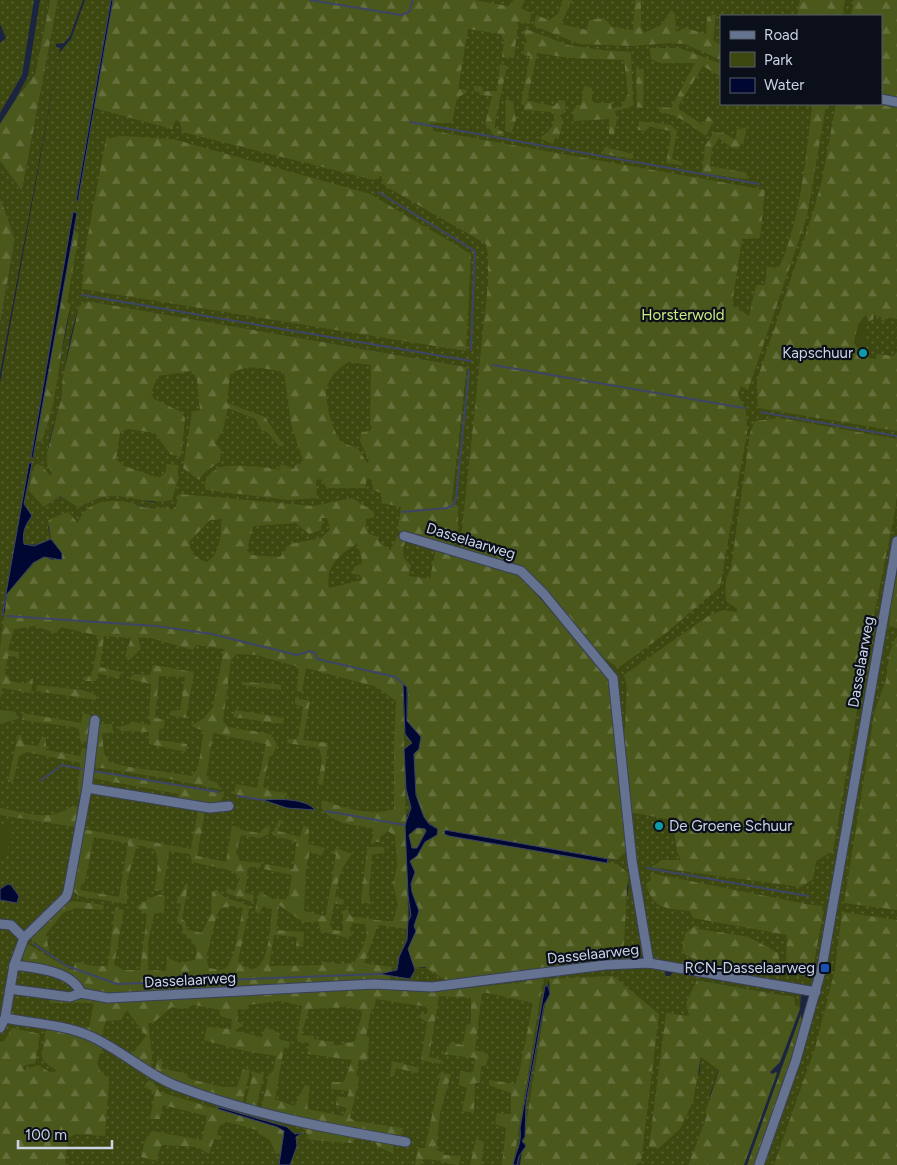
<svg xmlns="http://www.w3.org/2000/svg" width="897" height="1165" viewBox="0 0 897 1165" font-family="Figtree,sans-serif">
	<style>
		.green { fill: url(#green-dots); fill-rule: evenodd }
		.forest { fill: url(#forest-firs); fill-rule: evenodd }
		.pitch { fill: #3d4810 }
		.water { fill: #000831; stroke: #3d4567; fill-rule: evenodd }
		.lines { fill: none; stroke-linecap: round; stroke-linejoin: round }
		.stream { stroke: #3d4567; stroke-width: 2 }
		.minor-casing { stroke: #394057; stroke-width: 11 }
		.minor { stroke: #657391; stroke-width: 9 }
		.culture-dot { fill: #0f9aa8; stroke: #0a0f1a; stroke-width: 2 }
		.transit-dot { fill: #1a4fb4; stroke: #0a0f1a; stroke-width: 2 }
		.labels { text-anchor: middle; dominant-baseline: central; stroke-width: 4.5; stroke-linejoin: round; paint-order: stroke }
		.park-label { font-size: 15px; fill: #d1ec80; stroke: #0a0f1a }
		.poi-label { font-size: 15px; fill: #cbd3e4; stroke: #0a0f1a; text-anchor: end }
		.street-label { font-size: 15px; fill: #cbd3e4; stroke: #0a0f1a }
	</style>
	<defs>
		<pattern id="green-dots" width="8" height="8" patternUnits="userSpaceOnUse" patternTransform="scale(1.25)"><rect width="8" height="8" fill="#3d4810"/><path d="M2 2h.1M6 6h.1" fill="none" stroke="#586233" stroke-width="1.8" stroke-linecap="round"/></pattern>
		<pattern id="forest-firs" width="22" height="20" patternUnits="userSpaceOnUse" patternTransform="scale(1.25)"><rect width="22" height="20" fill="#4b581b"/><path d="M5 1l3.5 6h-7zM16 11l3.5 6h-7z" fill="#646f3c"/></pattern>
	</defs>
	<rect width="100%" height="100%" fill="#1b253f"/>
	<g class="green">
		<polygon points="0,0 34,0 22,75 0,113 0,43 6,38 0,24"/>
		<polygon points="40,0 50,0 35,74 14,102 28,76"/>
		<polygon points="58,0 83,0 70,36 64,43 56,44 56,47 60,48 0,373 0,324 15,239 0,197 0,161 22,191"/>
		<path d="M85,0H111L76,200L78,201L94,108L97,110L116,0H897V1165H762L800,1058L819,993L656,961L651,955L634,860L633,824L629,821L625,731L622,745L615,680L541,588L452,553L458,506L452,502L467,367L88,301L79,307C69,336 65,366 61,397C58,423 40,447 52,474L49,476L43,467L44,507L60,496L79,508C108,490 124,496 155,503L108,460L119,403L154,359L379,356L448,536L426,610L176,560L148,508L126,502L78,523L66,514L52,518L48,527L51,539L42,544L24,545C22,534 25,525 32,516L25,504L2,613L297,655L310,651L315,653L317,659L393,680L412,743L408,747L407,791L411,808L407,815L409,941L415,968L639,965L664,969L666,976H670L674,971L801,994L800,1009L794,1005L793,997L697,980L689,1016L699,1077L701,1057L719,1069L710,1095L707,1115L688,1165H636L641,1162L549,980L520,1130L521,1145L514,1165H0V383L59,53L71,39ZM721,16H881V104H721ZM73,212L77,213L74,230L76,232L66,302L71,305L47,427L42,440L35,442L38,423L33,457H31Z"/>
		<polygon points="629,849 644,955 636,960 615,961 629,886 607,863 608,859 617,860"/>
		<polygon points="545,1004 525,1130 526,1103"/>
	</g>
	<g class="forest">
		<polygon points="50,0 58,0 22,191 0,161 0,124 14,102 35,74"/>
		<path d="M113,0H474L508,6L514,0H525L521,8L531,13L530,24L518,22L514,58L502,57L504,41L501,34L468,29L458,89L467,90L466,93L457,98L452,123H430L434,131L765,190L760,238L742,239L732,305L749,316L756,285H765L767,267L779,268C801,219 805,161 812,109L810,104H829L825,111L807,216L748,390L741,386L738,394L746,411L747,432L720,587L666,633L618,668L596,652L523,570L460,549L488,284V255L486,244L385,186L381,176L374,180L182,132L180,122L176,120L172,129L94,108Z"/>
		<polygon points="563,0 572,0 561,24 587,30 589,20 604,18 612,27 633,30 635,0 641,0 641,26 644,33 661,25 671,10 675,14 676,32 685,28 706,34 707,17 716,14 713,40 721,46 721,60 685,44 669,43 633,46 580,44 534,26 536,15 549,20 558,14"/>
		<polygon points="800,0 845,0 842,16 797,16"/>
		<polygon points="854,0 897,0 897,97 881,95 881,16 851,16"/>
		<path d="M526,29L568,45L601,50L631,52L633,106L615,111L617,119L614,135L609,134V119L574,121L573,111L577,105H581L584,86L592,88V103H611L612,109L621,107L628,94L624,60L570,58L537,53L527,101L554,106L559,100L565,101L566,112L560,115L563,120L560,135L556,137L552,144L540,138C550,130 557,126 553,112L524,110V105L521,104L530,56L524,55V43L527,42L523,31Z"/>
		<path d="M650,48H680L721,64V77L703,66L677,108L703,125L708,116L712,119L713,122L706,136C688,125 682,115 659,112V107L671,108L695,63H660L651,59Z"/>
		<polygon points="500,64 507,66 495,122 495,128 503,132 504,136 495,136 485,124 492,96 480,95 479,92 474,91 474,86 481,86 483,91 497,91"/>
		<polygon points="636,69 644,69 643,108 637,107"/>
		<path d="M506,99L513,102L516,120L511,133L505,131C506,120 505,111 506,99Z"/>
		<path d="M836,104H877L897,108V319L887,317L885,321L881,320V317L874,315L873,320L868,321L867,317H864C859,326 853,341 859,350L858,356L876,359L877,354L893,356L897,352V431L758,408L757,380L813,212L822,180Z"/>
		<polygon points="639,121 671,125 677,131 672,159 683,162 683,165 666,163 671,137 670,131 647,126 646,131 638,130"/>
		<polygon points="746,128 744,140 738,149 732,148 719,138 712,149 710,166 747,173 746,179 702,173 705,146 714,132 726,134 735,140 737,129"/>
		<polygon points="120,136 173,139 370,194 471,254 466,351 82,289 85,251 106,139"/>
		<polygon points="604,147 633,154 633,159 603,154"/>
		<polygon points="0,197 15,239 0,324"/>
		<path d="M74,230L79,234L67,302L71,305C59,349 59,398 42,441L35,442Z"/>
		<path d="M88,301L467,367L452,502L458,506V529L453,547L403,534L398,530L401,507L382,503L381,493L373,490L372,480L367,478L365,488H327L321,479L316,480L317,498L288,500L206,490C201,480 212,470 222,467C230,464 269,467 279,470L281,464L294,469L296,464L304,463L291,424L284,372C267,369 243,362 230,375L227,403L265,417L284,446H279L267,432L261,430L256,419L228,408L223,430L215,443L221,450L220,461L204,473L199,480L183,468L192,412L200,410L197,380L192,371L158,376L151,393L154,399L181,412L185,418L181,457L170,454L155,433L128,429L120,433L116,459L124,466L159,478L166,472V464L178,465V479L172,500C133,507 119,483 79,508L60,496L44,507L29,491L32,472L36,464L43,466L49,475L52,474L47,463V453L61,399L63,376L79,306ZM348,362L371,365L370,426H372L371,430L361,433L360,441L369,461L367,463L357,447C352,446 346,445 342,442C333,435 325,401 326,390C328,378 339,368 348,362Z"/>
		<path d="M779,418L897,439V494L895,511L874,615C877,625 875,632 869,641L833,851L816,861L813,879L801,887L652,867L662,860H681L677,851L672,820L629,812L622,745L625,727L627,686L624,675L710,615L723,610L737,612V609L726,601C725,589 725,578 731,568L750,433L755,421Z"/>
		<path d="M179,494L314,506L352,498L374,512V517L366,519V528L369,534L376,536L379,542L390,550L397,537L405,542C402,552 401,558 411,565L409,576L430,579L436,548L519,574L608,676L629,849L617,860L443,831L450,836L617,864L628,873L624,944L620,956L615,961L448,982L425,967L415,968L408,949L416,931L414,926L419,911L412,892L411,884L415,872L410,861L417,856L425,842L434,835V826C416,819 412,773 414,755C415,749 419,742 421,737L407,721L408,693L403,686L408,929L378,925L364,963L392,967L389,982L106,996L84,991L72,979L25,963L20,954L26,943L73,971L75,962L94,966H108L115,908L124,910L114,965L124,970H140L147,914L138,909L137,906L150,898L162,894L165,896L164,912L154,914L148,943V970L166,971L167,958L180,963L195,960C199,946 194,941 183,933L182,925L177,922L181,904L176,903L186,883L188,885L182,919L186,922V929L202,933L211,913L212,893L216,889L224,897L253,907L249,909L238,961C269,991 270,927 272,909L263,906L259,914L255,911L259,892L273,899H288L292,875L264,869L265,864L293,869C296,859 294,851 297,842L272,835L279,820H282L278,831L300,837L304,825L309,830L308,844L325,848L321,856L310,851L306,868L304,911L324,916L326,914L336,855L333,852L336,848L352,854C341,866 338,881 335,897L344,900L342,905L334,903L330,924L333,930L343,931V911L347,909L352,917C366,916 377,922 393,921L398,905L393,884L397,866L395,836L388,831L380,837V842H371L374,832L372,828C354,825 331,824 321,807L323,800C343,809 374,816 394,809V743L396,701L377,687L306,668L302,692L297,691L299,667L256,655L237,654L231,660L223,721L228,727L271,734L277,744L273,755L269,757L263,787L270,791L288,793L284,800H263L234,794L236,784L257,788L266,744L213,733L206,779L217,783L222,790L169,779L95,767L93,764L99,724H112L113,732L102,734L104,753L109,762L129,767L192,776L198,768L204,731L191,726L204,718L213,707L224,649L196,645L193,650L147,637L138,638L141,649L128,661L125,656L131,638L104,636L100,667L121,672L119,679L98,673L96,681H85L82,678L92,675L99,636L61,627L56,633L35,626L14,629L8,650L19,652V657L8,656L5,673L11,681L24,684L33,678L31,693L2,688L0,700V649L7,594L34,563L44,557L53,560L62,553L51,539L48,521L52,518L68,512L78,523C84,503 107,498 127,502C134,503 142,508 149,508C158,509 164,505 172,510L176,506ZM322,518H327L330,530L321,538L290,544L280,557L252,555L247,550L253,526L296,523L309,534L321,530ZM222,519C220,536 222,551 207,562C196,559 191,553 189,542L210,520ZM357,544L363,563L354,567L353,574L360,575L362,580L329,588C324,567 341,553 357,544ZM279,905L303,922H319L320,931L344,937L352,936L350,928L353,923L365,924C370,939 361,949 354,963L339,964L324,962L322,965L269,966L274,935L297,937L296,946L303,947L304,932L276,930ZM231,906L243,908L234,953L227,968L220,970L209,968L206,958L217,914L221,908Z"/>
		<polygon points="897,577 897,628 889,626 891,601"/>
		<polygon points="895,638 897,638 897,910 844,903 875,710 886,680 889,655"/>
		<polygon points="153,665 194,672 186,718 169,715 171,711 180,710 185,677 159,676 155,718 165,720 164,727 159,730 158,740 187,744 186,752 149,744 149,732 120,731 119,727 135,722 151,725 149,719 151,684 129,679 134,674 150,675"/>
		<polygon points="242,682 277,684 281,685 281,690 242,685"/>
		<polygon points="37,685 82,690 96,695 96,700 36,691"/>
		<polygon points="295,698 310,701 303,740 328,743 323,785 318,784 322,760 319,748 287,743 288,739 298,739 303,707 295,704"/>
		<polygon points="0,710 16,712 17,719 0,724"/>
		<polygon points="235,710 284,718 283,724 233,717"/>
		<polygon points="23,713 81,723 83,713 90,715 92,722 88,742 80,741 79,728 22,720"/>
		<path d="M18,735H21L23,744L38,746L42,736L46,738V750L80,756L82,748L87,749L82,793L80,797C75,786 81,775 80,763L27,752L19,756L13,781L8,782Z"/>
		<polygon points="94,771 218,792 224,795 219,804 214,805 178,799 179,794 91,778"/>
		<path d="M74,805L78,810L75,827L0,815V808C28,813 50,823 74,805Z"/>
		<path d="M198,810L205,811L197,856L226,862L232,826L239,827L241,830L259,833L268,825L270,827L269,834L260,838L241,835L236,852L240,861L261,863V867H248L245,893L254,895L253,902L226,893L227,888L235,891L240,878C230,865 206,868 192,861L190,854L169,851L163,890L154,891C156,879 161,860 154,849L137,845L127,881V904L79,896L71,889L82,829L191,849ZM94,837L128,843L119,897L80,890L81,885L85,881Z"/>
		<polygon points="417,827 425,829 426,831 417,848 412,848 409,835"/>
		<polygon points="370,847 383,847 385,852 372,855 369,894 371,905 361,901 367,850"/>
		<path d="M650,873L806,904L822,906L823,914L813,968L808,975L801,976L783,968L780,971C755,969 700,968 682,952L685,933L696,925L698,929L749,937L778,953L780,962L786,961L787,935L693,918L690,911C667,908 653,910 646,884L651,880Z"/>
		<path d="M73,901L104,905L103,910L77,908L64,912L46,934L49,952L30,939C46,927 53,907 73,901Z"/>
		<polygon points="842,912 897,920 897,1165 774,1165 815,1048 835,970"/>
		<path d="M544,975L513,1165H502L506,1128L495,1124L497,1113L511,1114V1093L489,1085V1080L515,1084L519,1074L533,1003L482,992L475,1050L488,1054L486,1066H481L480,1083H475L474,1113L462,1111L467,1088L459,1085L460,1071L473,1073L475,1058L442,1054L445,1053L451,1042L463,1045L466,1025L471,1024V998L439,996L429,1057L442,1060L440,1064L421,1060L427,1022L419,1017L420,1014H427L428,1007L376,999L374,1009L371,1010L366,1037L369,1039L367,1061L359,1060L356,1074L359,1079L350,1118L355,1121L403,1128L400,1138L261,1110L269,1074L273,1073L276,1056L245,1051L204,1040L207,1027L231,1029L232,1019L220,1016V1010L194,1005L182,1009L172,1007L153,1023H148L152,1054L151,1069L131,1056L146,1036L127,1010L121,1020L106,1021L101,1038L75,1029L74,1025L89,1028L94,1003C78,1001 64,1005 49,1002L51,998L68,1001L89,998L382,989L430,992L525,982L531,977ZM281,1001L302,1006L297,1038L298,1042L309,1043L308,1054L352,1060L344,1082H331V1089L349,1091L347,1098L337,1096L336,1105L347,1108L343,1116L307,1109L310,1086L305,1085L294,1106L275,1099L284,1047L288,1048L290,1042L279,1039L280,1034L272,1029L265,1028L262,1037L236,1031L237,1027H242L243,1025L237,1021L238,1009L246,1010L248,1005ZM347,1007L363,1011L354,1043L345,1042L343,1045H333L332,1042L314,1039V1036L301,1035L309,1009Z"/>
		<polygon points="613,976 659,1014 641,1162 636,1165 520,1165 522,1152 526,1144 523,1142 545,1004 550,994 549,979"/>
		<polygon points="697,980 794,997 795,1005 800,1009 780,1062 770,1072 772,1074 776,1072 777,1073 744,1165 688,1165 707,1115 705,1113 719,1070 701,1057 693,1101 680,1129 659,1148 649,1147 666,1013 689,1016 686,1003"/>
		<polygon points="801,1014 801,1018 806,1021 756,1165 747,1165"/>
		<path d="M12,1028L40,1034L36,1059L35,1063L23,1066L24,1070L38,1065L53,1074L56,1070C33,1056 45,1055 45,1032L49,1029L71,1032L104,1046C96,1063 93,1066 109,1079L105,1136L76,1134L68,1138L65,1163L69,1165H0V1042L4,1041Z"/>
		<polygon points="162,1058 162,1068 187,1074 190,1079 223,1087 237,1087 243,1069 250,1070 243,1101 240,1103 191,1089 159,1074 155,1070 157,1061"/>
		<polygon points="392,1061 419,1068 418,1073 396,1068 394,1076 390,1077"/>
		<polygon points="253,1072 264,1074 256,1108 245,1106"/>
		<path d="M440,1073L451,1074L440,1113L436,1149L445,1155L461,1156L459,1165C447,1165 435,1157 422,1160L421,1165H415L418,1148H425L440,1078L438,1077Z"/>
		<polygon points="149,1080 154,1083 160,1092 277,1127 284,1131 281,1153 276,1154 270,1140 259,1134 257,1130 227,1122 219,1126 217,1135 222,1136 221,1140 214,1139 209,1154 198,1147 162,1145 157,1156 158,1161 141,1157 145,1141 152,1131 202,1140 207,1116 163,1105 160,1119 150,1119 155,1092 144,1087"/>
		<polygon points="294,1124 376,1139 394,1145 393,1153 378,1147 375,1142 356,1139 351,1143 310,1140 305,1130"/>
		<polygon points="476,1139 484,1142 481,1165 470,1165"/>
	</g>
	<g class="pitch">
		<polygon points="866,315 868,321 862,349 859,350 854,343 858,324"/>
		<polygon points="0,824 11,826 6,858 0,857"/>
	</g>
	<g class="water">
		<polygon points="111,0 113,0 78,201 76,201"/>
		<polygon points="73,212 77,213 33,458 31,458"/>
		<path d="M29,463H32L24,504L32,516C25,525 22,533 24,544L34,546L51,539L62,553V560L44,557L33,563L7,594L2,616Z"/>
		<path d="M403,684L407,687V721L421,737L419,749L414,754L416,795L424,817L429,824L438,829L437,835L425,842L417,856L410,861L415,872L411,884L412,892L419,911L414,926L416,931L408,949L415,970L410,979L379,974L397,970L399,957L407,940L408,921L411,916L408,895L405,825L411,808L406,789L404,749L412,743L405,734ZM417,828L425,829L426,831L417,848H412L409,835Z"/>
		<path d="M263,800C277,799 306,798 315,810L287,808Z"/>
		<polygon points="445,830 608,859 607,863 449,836 444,834"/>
		<polygon points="8,884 11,885 19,896 17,903 0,900 0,889"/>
		<path d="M545,986H548L550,994L544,1005L526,1103L525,1137L522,1141L526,1146L519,1156L517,1165H513C516,1150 522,1144 520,1128Z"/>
		<polygon points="218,1107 287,1127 295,1134 302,1133 296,1137 297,1146 290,1165 279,1165 284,1131 277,1127 218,1109"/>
	</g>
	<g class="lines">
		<g class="stream">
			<polyline points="310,0 401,15 409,12 413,0"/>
			<polyline points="410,122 759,184"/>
			<polyline points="378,192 475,251 471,350"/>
			<polyline points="82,295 471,361"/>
			<polyline points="493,365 744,408"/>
			<polyline points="761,412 897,436"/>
			<polyline points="402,512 447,508 453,505 456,499 469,371"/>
			<polyline points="7,616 156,626 212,634 297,655 310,651 315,653 317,659 396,677 403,684"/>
			<polyline points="94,771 218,792"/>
			<polyline points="40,781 62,765 82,769"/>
			<polyline points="238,796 263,800"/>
			<polyline points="326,811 405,825"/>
			<polyline points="647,868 808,896"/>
			<polyline points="34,944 67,966 117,984 379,974"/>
		</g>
		<g class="minor-casing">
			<g id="minor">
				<polyline points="881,99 897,102"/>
				<polyline points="404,536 521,571 544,594 613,678 632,861 649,963"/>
				<polyline points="87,788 210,808 229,806"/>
				<polyline points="0,924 11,925 24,938 14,965"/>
				<polyline points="24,938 66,897 68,892 87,788 95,720"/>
				<path d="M10,989L14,965C34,968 72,970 81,993"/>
				<polyline points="81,993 108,998 374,984 432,987 605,965 649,963 816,992"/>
				<path d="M5,1018C31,1023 66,1025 90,1036C122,1050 148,1076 182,1088C254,1115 331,1129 406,1142"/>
				<polyline points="0,1028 5,1018 10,989 70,997 81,993"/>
				<polyline points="759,1165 796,1060 822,967 897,541"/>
			</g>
		</g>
		<use href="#minor" class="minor"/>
	</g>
	<g class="culture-dot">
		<circle cx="863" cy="353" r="5"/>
		<circle cx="659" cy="826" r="5"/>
	</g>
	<rect class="transit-dot" x="820" y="963" width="10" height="10" rx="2.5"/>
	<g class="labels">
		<g class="park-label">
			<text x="683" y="315">Horsterwold</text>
		</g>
		<g class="poi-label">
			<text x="853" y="353">Kapschuur</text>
			<text x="669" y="826" text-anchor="start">De Groene Schuur</text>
			<text x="815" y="968">RCN-Dasselaarweg</text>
		</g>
		<g class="street-label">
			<text transform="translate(471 541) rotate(17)">Dasselaarweg</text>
			<text transform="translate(861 662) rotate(-80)">Dasselaarweg</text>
			<text transform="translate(593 954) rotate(-6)">Dasselaarweg</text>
			<text transform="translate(190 980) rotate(-3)">Dasselaarweg</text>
		</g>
	</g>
	<rect x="720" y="15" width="162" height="90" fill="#0a0f1a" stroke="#575d6b"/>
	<rect x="730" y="31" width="25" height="8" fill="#657391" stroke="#575d6b"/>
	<text x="764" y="40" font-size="15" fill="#cbd3e4">Road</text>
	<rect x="730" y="52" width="25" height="15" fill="#3d4810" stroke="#575d6b"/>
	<text x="764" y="65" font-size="15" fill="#cbd3e4">Park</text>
	<rect x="730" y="78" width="25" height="15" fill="#000831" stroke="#575d6b"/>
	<text x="764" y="90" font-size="15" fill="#cbd3e4">Water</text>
	<path d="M18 1140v8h94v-8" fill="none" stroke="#cbd3e4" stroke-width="2.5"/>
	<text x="25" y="1140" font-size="15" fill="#cbd3e4" stroke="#0a0f1a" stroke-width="4" paint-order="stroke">100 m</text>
</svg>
